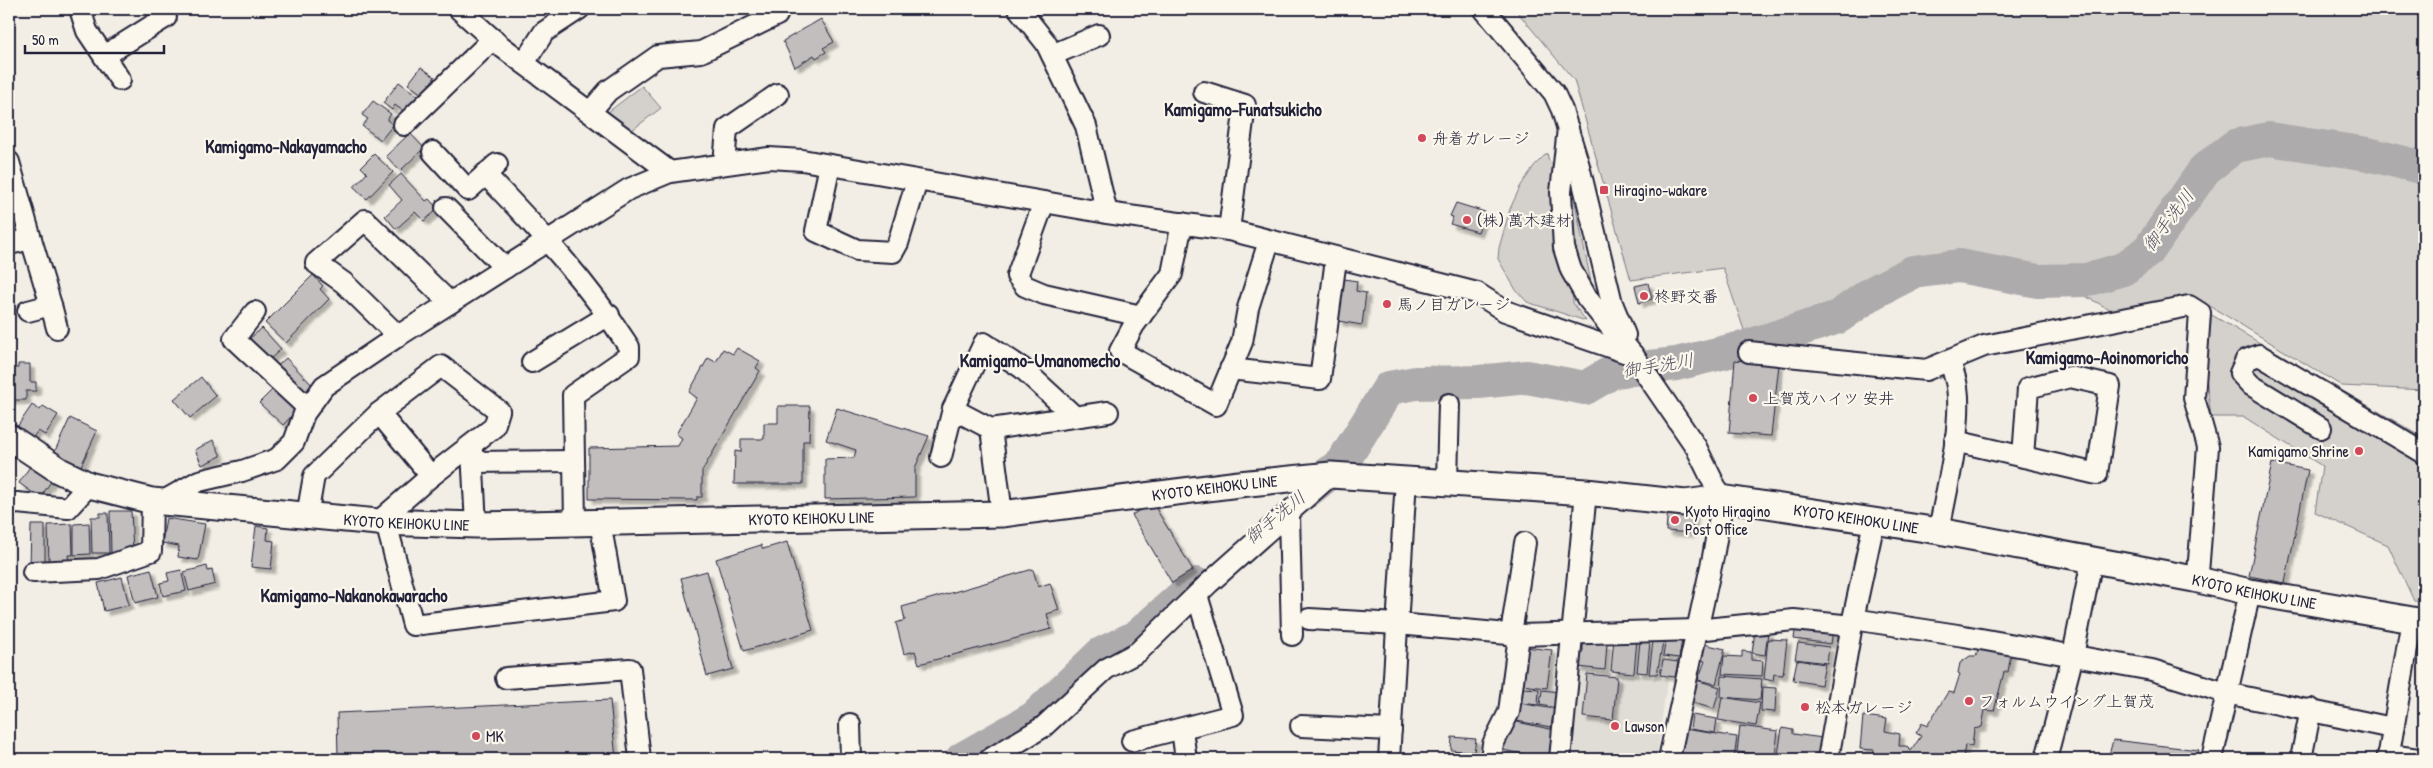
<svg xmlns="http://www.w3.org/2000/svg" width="2433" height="768" viewBox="0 0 2433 768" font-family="'Patrick Hand','Klee One',sans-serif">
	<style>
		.built { fill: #e0dcd6 }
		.green { fill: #d4d1cc; stroke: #7b7a84 }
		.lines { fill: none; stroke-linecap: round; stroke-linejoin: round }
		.river { stroke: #aeabad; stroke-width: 34 }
		.building { fill: #c2bebe; stroke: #22223b; filter: url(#shadow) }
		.minor-casing { stroke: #22223b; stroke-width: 24 }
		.major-casing { stroke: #22223b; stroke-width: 29 }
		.minor { stroke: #fbf7ec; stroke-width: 20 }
		.major { stroke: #fbf7ec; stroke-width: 25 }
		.poi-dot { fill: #d1495b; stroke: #fbf7ec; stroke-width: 2 }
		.labels { text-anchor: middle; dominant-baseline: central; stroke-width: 4.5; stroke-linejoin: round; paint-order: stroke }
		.poi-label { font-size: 16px; fill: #22223b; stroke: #fbf7ec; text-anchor: start }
		.street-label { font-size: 16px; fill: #22223b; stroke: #fbf7ec }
		.neighbourhood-label { font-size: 18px; font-weight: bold; fill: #22223b; stroke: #fbf7ec }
		.water-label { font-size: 18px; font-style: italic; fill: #535263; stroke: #fbf7ec }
	</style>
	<defs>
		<filter id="shadow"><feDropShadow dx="4.5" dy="4.5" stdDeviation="1" flood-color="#0004"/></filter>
	</defs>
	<rect width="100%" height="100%" fill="#f2eee5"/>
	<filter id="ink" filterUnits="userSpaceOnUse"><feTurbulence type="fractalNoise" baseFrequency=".02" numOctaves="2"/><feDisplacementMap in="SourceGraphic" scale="10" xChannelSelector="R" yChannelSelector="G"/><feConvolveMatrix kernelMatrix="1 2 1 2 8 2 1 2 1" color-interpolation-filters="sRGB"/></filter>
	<g filter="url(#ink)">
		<polygon class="built" points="1574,669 1669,679 1664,702 1658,750 1653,759 1570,759"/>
		<g class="green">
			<polygon points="1515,9 2424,9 2424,390 2342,386 2205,303 2191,299 2120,315 2041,272 1942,261 1892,275 1829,314 1746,336 1723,268 1631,280 1574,80"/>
			<polygon points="642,86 661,108 623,137 599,119"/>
			<polygon points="1547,153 1549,161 1554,165 1551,199 1555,203 1571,280 1573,303 1586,321 1527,302 1516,290 1498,259 1499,248 1510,209 1520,187 1534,166"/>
			<polygon points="1570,178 1593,292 1574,257"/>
			<polygon points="2210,314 2424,438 2424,602 2414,601 2388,545 2315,512 2322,466 2244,417 2211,417 2206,377"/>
		</g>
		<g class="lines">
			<g class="river">
				<polyline points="1306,492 1342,463 1389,388 1416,383 1479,382 1527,377 1585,388 1614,371 1676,364 1746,347 1838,317 1872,293 1913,272 1959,266 2038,281 2086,280 2123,269 2148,251 2205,169 2235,146 2269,139 2368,154 2424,168"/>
				<polyline points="962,759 1034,718 1101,654 1138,636 1196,584"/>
			</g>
		</g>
		<g class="building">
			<polygon points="821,19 834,42 823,48 826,52 816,58 814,55 795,67 783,41"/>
			<polygon points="421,67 435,77 422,94 408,84"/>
			<polygon points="399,82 418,96 406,113 395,105 392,110 383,103"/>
			<polygon points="373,101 391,114 387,120 393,125 381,140 362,126 368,119 362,115"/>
			<polygon points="410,133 424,148 400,171 386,156"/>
			<polygon points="374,154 393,172 367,199 354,187 367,173 361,167"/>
			<polygon points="401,174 426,201 429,199 438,209 424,221 415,212 396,229 385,216 402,200 389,185"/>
			<polygon points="1456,203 1485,212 1478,232 1450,224 1453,217 1450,216"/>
			<polygon points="313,275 323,286 320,289 329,299 286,343 265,323"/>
			<polygon points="1344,279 1357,281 1356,291 1366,293 1362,325 1338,321"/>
			<polygon points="1648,283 1652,299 1639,303 1635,286"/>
			<polygon points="262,328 281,349 268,361 248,340"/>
			<polygon points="737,348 760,361 756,368 760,371 702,471 702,497 697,497 697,500 589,499 589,448 678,446 682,438 676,434 697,398 689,392 708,358 716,362 723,349 733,354"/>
			<polygon points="286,358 313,386 303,396 275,368"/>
			<polygon points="1735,360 1779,364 1771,436 1729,433"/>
			<polygon points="18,364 30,364 30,382 36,382 36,391 26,391 26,400 9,400 9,368 18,368"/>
			<polygon points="201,377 216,396 190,418 174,399"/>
			<polygon points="278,384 302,405 283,425 259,403"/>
			<polygon points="32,405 40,410 43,406 58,415 45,435 38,431 33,437 17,427"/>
			<polygon points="778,406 810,406 809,441 803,441 803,484 734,484 735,451 741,452 741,439 764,439 764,423 778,423"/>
			<polygon points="837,408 929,436 915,468 915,497 825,499 825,459 854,458 856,450 826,440"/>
			<polygon points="70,418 97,431 81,466 54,453"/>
			<polygon points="213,440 221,456 202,465 195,450"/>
			<polygon points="2272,463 2308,470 2285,583 2249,576"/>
			<polygon points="31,465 52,480 40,498 19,483"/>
			<polygon points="1152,502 1193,570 1172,583 1132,515"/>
			<polygon points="1668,507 1694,510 1692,533 1666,531"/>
			<polygon points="110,511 131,511 133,552 111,553"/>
			<polygon points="100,513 108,513 109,553 92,553 91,517 100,517"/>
			<polygon points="166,518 205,524 198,560 178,557 179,546 162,543"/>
			<polygon points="89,523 90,554 74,555 74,524"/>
			<polygon points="72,524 73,555 68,555 69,564 49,565 48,525"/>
			<polygon points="31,525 45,525 45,568 30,567"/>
			<polygon points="256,526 268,528 267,540 274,541 271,569 251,567"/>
			<polygon points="787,542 813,630 744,651 716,559 761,545 763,549"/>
			<polygon points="207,566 208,571 212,570 215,584 189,591 184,572"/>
			<polygon points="151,569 158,597 135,603 128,575"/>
			<polygon points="1033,569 1038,587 1050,583 1059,610 1047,614 1051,629 919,664 915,651 904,654 896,623 905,620 902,607"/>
			<polygon points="181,570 186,591 163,596 160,583 169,581 167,573"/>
			<polygon points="707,571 733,669 707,676 681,578"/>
			<polygon points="122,577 129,605 104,611 98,583"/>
			<polygon points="1796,625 1833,629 1831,644 1794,639"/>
			<polygon points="1755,631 1768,632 1765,655 1752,653"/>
			<polygon points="1614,637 1637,639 1634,673 1611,671"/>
			<polygon points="1666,638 1682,640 1679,658 1663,656"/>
			<polygon points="1768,639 1787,640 1783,675 1774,674 1773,681 1764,679"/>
			<polygon points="1640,641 1650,641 1647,673 1637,672"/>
			<polygon points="1653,641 1663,642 1657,674 1649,674"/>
			<polygon points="1583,642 1607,643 1605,670 1578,667 1579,651 1583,651"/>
			<polygon points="1798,643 1829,647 1827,663 1795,659"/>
			<polygon points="1704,644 1725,649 1716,684 1698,680 1705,661 1700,660"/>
			<polygon points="1524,647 1552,650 1547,688 1522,685"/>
			<polygon points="1979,647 2012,647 2008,672 2004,672 1994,711 1985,710 1982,727 1974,729 1972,746 1965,745 1963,759 1874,759 1874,750 1860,749 1863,716 1887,719 1885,731 1900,734 1899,746 1906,746 1911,751 1921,736 1916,733 1922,723 1927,726 1948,692 1954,693 1960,674 1958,673 1960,663 1970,656 1976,656"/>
			<polygon points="1742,651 1751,652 1751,660 1763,661 1762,676 1722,674 1724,656 1742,657"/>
			<polygon points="1663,660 1678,662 1675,677 1660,675"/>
			<polygon points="1797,660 1825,664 1821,685 1793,680"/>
			<polygon points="1587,674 1617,677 1613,720 1583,717"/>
			<polygon points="1722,676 1762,679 1760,700 1721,697"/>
			<polygon points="1692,679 1720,687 1714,709 1687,701"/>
			<polygon points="1762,687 1776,688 1775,712 1761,711"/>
			<polygon points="1523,688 1539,689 1538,705 1521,703"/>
			<polygon points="1542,690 1559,692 1557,708 1540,705"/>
			<polygon points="1722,697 1760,703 1756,726 1718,720"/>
			<polygon points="610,700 616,759 338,759 337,713"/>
			<polygon points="1519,703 1554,709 1551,727 1516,721"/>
			<polygon points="1692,715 1717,719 1715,733 1690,729"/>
			<polygon points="1508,720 1559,731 1553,759 1502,750"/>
			<polygon points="1740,726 1778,731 1775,756 1737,752"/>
			<polygon points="1782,728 1793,730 1793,734 1823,738 1820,758 1807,759 1778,755"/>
			<polygon points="1684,729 1737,737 1734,759 1679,759"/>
			<polygon points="1452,737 1476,739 1474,752 1451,750"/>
			<polygon points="2113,740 2199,750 2198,755 2202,755 2201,759 2108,759"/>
			<polygon points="1455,751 1479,754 1479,759 1454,759"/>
			<polygon points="1743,753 1768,756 1767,759 1742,759"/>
			<polygon points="1499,754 1522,757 1522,759 1499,759"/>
		</g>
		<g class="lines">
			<g class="minor-casing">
				<g id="minor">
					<polyline points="80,9 87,31 120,80"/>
					<polyline points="459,9 498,44 670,172"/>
					<polyline points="1019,9 1046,43 1086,126 1107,213 1229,230 1477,293 1505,311 1633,355"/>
					<polyline points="1484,9 1554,93 1562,110 1579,166 1612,303 1625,335"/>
					<polyline points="1052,55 1099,35"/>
					<polyline points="104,56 166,17"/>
					<polyline points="524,63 544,32 579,9"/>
					<polyline points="1204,92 1245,105 1229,230"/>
					<polyline points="590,112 608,91 658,56 701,52 777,15"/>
					<polyline points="404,125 493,39"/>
					<polyline points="1568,128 1561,192 1564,248 1571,270 1587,298 1633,355 1696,447 1721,498 1720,516 1713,557 1669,759"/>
					<polyline points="433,152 468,190 497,164"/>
					<polyline points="9,162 31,239 9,244"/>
					<polyline points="724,164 727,129 778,94"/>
					<polyline points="830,165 816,231 857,250 893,252 898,243 917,181"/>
					<path d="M485,174C538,229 588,283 629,347V356L573,395L575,523"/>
					<polyline points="1044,202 1017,276 1025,286 1044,294 1141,316"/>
					<polyline points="446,208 505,268"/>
					<polyline points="1182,223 1172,274 1134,325 1120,351 1216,405 1242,342 1248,308 1269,241"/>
					<polyline points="51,305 57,328"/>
					<polyline points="28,311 51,305 31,239"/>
					<polyline points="255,312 234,339 308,408"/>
					<polyline points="398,336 344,283 316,263 365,220 450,303"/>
					<polyline points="1749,352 1926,370 1984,346 2189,306 2200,313 2194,398 2208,447 2198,573 2194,579"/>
					<polyline points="532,362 609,315"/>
					<polyline points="1230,369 1320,379 1336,259"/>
					<polyline points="953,409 991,429 1108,412"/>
					<polyline points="379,413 431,476"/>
					<polyline points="2321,428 2251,385 2240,373 2246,360 2259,355 2424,453"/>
					<polyline points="991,429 1002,514"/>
					<polyline points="1955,441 2097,474 2110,386 2070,377 2028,388 2023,457"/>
					<polyline points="472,451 476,525"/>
					<polyline points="941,457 953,409 984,343 1022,368 1073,415"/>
					<polyline points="473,462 574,461"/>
					<polyline points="1447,481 1449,404"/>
					<polyline points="162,502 199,481 242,471 277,459 294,442 304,414 324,386 398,336 629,189 670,172 769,158 802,160 1107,213"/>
					<polyline points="9,505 17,503 68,508 89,485"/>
					<polyline points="1289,515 1292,635"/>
					<polyline points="307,516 314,476 379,413 441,366 499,411 494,427 431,476 378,522"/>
					<polyline points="386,523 413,625 614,601 600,522"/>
					<path d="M1939,531C1946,491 1963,426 1957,387C1956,379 1952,369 1950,361"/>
					<polyline points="33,572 99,569 151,551 152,501"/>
					<polyline points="1309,619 1398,624 1519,635 1696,630 1794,620 1852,626"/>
					<polyline points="1853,619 1964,636 2152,670 2226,693 2392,728"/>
					<polyline points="1511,634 1525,543"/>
					<polyline points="506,678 630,669 640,759"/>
					<polyline points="850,724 851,759"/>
					<polyline points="1301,726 1391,730"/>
					<polyline points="1182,730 1186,759"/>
					<polyline points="1132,741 1233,715 1197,595"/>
					<polyline points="2388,755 2419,759"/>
					<polyline points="990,759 1043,727 1106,669 1138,652 1209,583 1331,475"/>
					<polyline points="1389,759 1406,479"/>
					<polyline points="1491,759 1493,744 1509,712 1519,635"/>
					<polyline points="1560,759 1586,492"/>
					<polyline points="1828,759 1853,619 1874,522"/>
					<polyline points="2046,759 2073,655 2092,560"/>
					<polyline points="2212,759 2250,592"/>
					<polyline points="2301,759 2311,709"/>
					<polyline points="2388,759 2412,620"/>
				</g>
			</g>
			<g class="major-casing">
				<g id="major">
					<path id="s1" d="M9,437L60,471L89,485L152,501L378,522L476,525L1002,514L1239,484L1331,475L1586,492L1685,503L1721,498L1939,531L2194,579L2250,592L2424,622"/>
				</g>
			</g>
			<use href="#minor" class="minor"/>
			<use href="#major" class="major"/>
		</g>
	</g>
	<g class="poi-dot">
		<circle cx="1422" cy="138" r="5"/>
		<rect x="1599" y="185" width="10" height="10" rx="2.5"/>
		<circle cx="1467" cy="220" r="5"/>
		<circle cx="1644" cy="296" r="5"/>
		<circle cx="1387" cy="304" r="5"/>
		<circle cx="1753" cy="398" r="5"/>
		<circle cx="2359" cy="451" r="5"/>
		<circle cx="1675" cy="520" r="5"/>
		<circle cx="1969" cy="701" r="5"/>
		<circle cx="1805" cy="707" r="5"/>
		<circle cx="1615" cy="726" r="5"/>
		<circle cx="476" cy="736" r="5"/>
	</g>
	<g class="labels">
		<g class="poi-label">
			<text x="1432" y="138">舟着ガレージ</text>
			<text x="1614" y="190">Hiragino-wakare</text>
			<text x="1477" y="220">(株) 萬木建材</text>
			<text x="1654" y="296">柊野交番</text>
			<text x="1397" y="304">馬ノ目ガレージ</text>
			<text x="1763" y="398">上賀茂ハイツ 安井</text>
			<text x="2349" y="451" text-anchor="end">Kamigamo Shrine</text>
			<text x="1685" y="511">Kyoto Hiragino<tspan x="1685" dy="18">Post Office</tspan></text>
			<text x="1979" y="701">フォルムウイング上賀茂</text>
			<text x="1815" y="707">松本ガレージ</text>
			<text x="1625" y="726">Lawson</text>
			<text x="486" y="736">MK</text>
		</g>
		<g class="street-label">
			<text stroke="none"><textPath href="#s1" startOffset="1224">KYOTO KEIHOKU LINE</textPath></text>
			<text stroke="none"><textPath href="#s1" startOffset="819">KYOTO KEIHOKU LINE</textPath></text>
			<text stroke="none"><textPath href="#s1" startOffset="1869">KYOTO KEIHOKU LINE</textPath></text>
			<text stroke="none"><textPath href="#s1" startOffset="414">KYOTO KEIHOKU LINE</textPath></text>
			<text stroke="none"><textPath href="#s1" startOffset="2274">KYOTO KEIHOKU LINE</textPath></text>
		</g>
		<g class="neighbourhood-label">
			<text x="1243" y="109">Kamigamo-Funatsukicho</text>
			<text x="286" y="146">Kamigamo-Nakayamacho</text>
			<text x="2107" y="357">Kamigamo-Aoinomoricho</text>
			<text x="1040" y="360">Kamigamo-Umanomecho</text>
			<text x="354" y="595">Kamigamo-Nakanokawaracho</text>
		</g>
		<g class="water-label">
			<text transform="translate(2168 220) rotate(-53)">御手洗川</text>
			<text transform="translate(1658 365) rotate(-9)">御手洗川</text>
			<text transform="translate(1275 517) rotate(-39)">御手洗川</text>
		</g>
	</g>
	<rect width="2433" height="768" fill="none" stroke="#fbf7ec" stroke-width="30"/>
	<rect x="15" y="15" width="2403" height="738" fill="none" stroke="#22223b" stroke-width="2" filter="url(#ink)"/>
	<path d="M25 45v8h139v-8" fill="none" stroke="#22223b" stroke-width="2.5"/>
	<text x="32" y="45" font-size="15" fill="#22223b" stroke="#fbf7ec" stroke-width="4" paint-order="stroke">50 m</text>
</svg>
